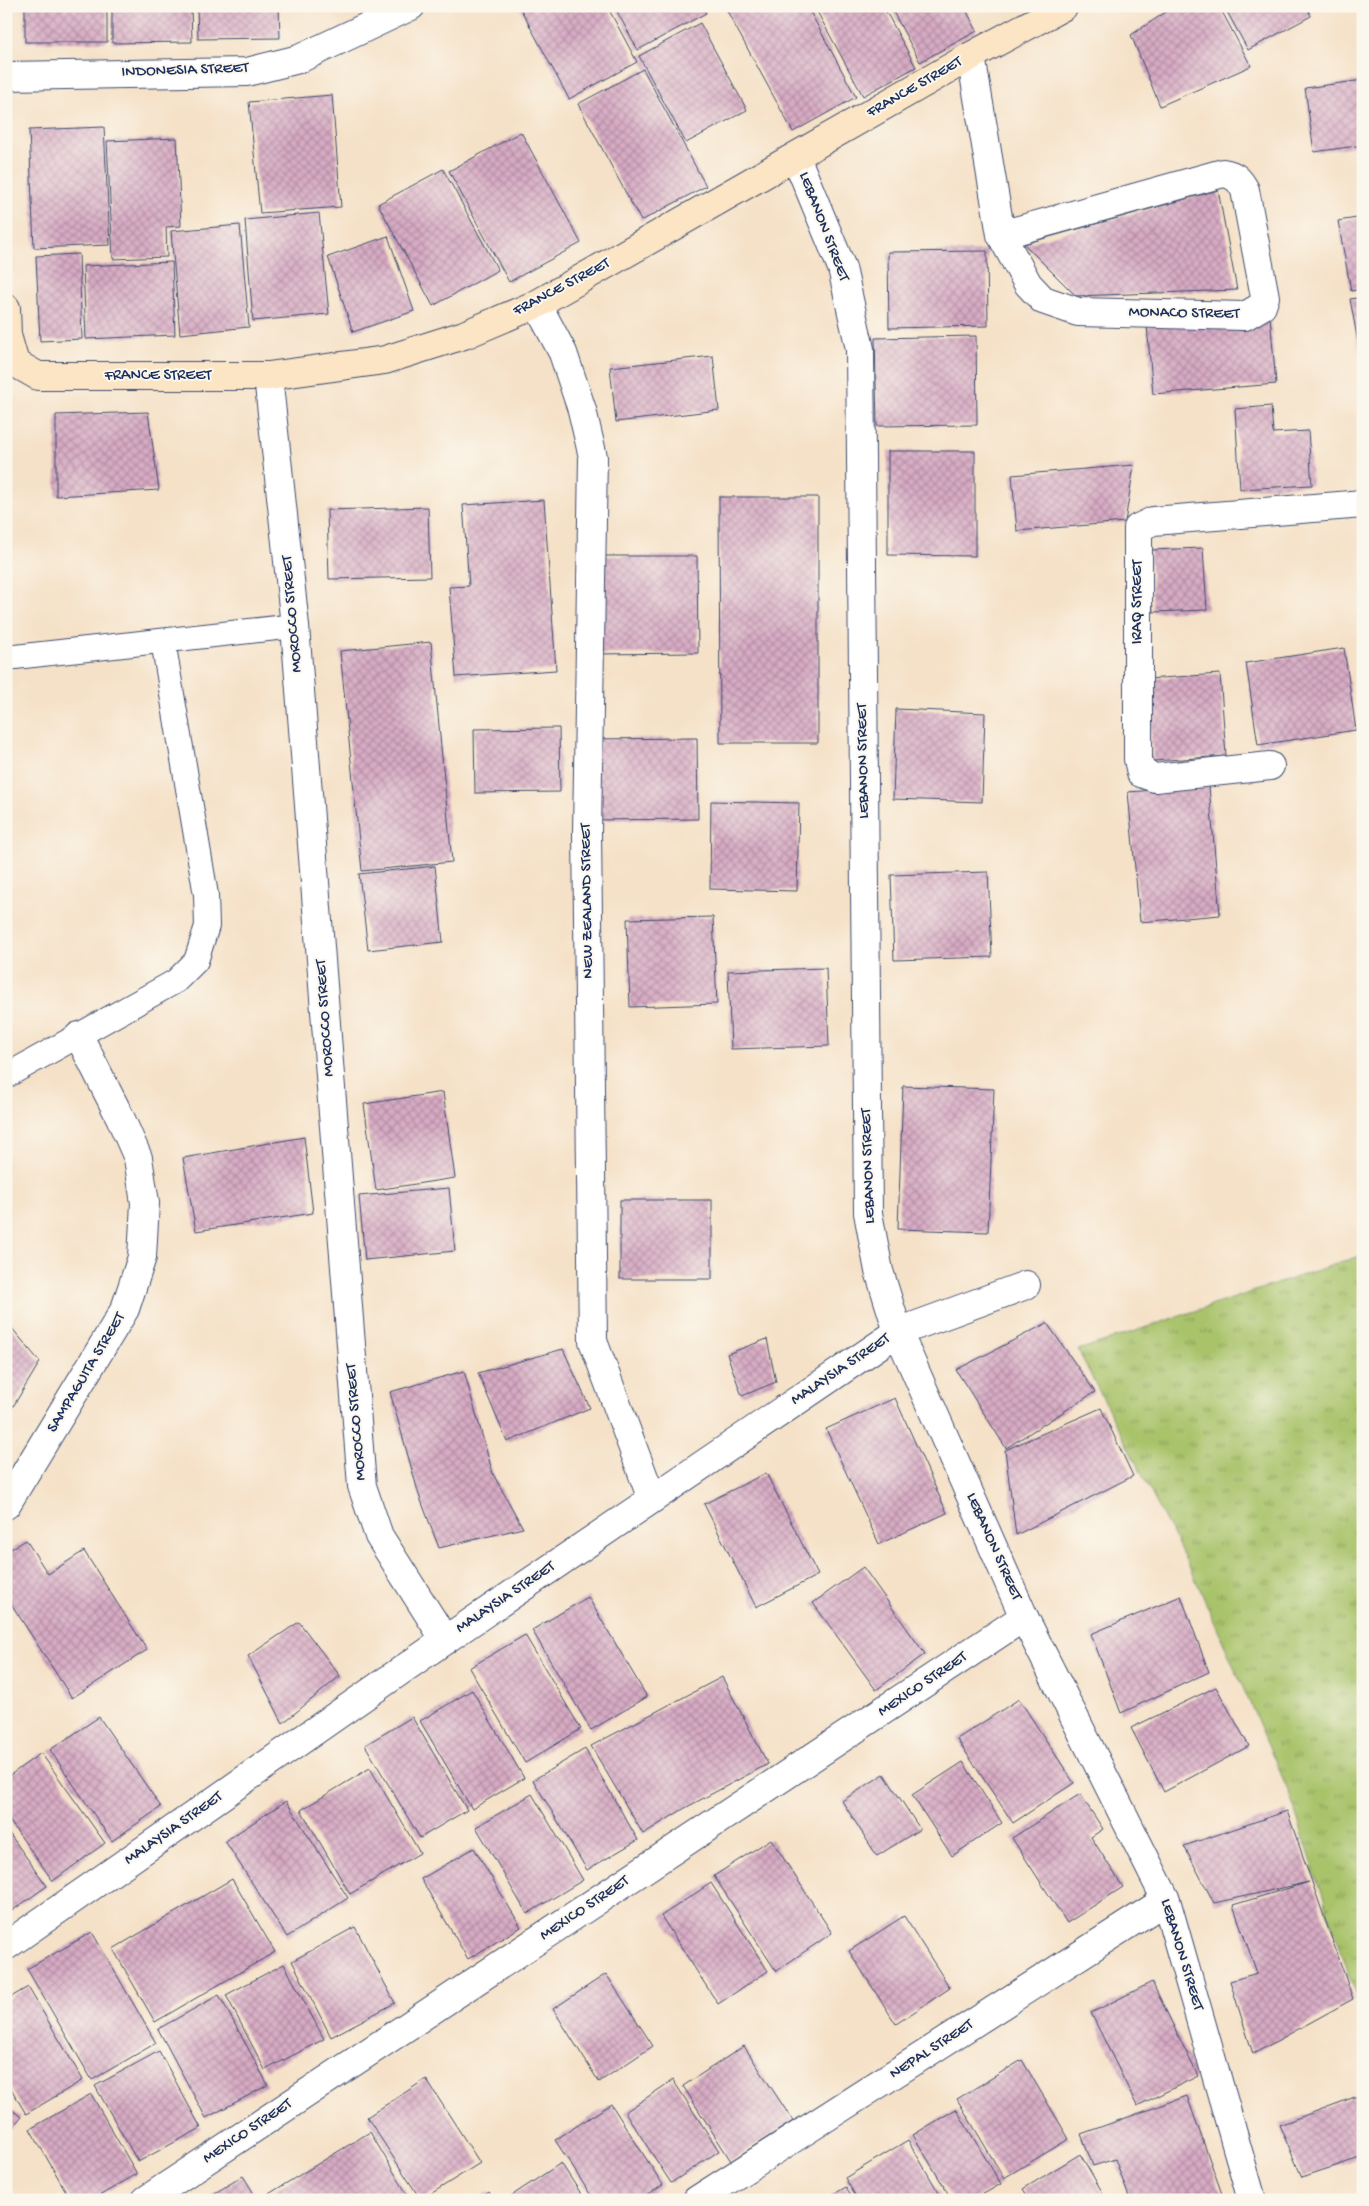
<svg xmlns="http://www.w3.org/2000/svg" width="1369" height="2206" viewBox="0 0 1369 2206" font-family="'Gochi Hand',sans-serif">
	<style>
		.grass { fill: url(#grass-tufts); stroke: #627964 }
		.building { fill: url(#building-cross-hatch) }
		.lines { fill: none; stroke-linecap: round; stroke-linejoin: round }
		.service-casing { stroke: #3c4a6e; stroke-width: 26 }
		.minor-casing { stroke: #3c4a6e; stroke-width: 30 }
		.secondary-casing { stroke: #3c4a6e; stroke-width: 30 }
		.service { stroke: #fff; stroke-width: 24 }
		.minor { stroke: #fff; stroke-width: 28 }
		.secondary { stroke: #fce5c4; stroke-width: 28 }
		.labels { text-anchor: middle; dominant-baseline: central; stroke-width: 4; stroke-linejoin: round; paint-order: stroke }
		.street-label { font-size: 16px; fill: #1b2f5e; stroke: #fbf7ec }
	</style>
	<defs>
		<pattern id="grass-tufts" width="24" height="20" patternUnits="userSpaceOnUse" patternTransform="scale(1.25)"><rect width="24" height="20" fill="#a9c36a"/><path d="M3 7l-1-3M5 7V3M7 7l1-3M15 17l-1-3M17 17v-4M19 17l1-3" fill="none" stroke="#899f5a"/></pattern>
		<pattern id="building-cross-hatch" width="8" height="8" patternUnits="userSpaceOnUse" patternTransform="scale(1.25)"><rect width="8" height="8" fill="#d8abc4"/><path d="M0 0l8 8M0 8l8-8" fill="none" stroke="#ae8ca2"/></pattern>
	</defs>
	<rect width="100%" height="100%" fill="#fbf7ec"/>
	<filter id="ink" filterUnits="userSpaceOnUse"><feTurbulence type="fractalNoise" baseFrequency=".02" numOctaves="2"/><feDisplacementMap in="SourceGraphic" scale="10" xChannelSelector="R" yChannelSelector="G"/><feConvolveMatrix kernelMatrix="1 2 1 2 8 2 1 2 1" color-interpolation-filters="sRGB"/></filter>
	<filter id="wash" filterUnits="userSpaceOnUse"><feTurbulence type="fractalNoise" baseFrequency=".0096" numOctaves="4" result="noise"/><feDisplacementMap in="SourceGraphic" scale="20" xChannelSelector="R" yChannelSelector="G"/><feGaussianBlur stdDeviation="1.12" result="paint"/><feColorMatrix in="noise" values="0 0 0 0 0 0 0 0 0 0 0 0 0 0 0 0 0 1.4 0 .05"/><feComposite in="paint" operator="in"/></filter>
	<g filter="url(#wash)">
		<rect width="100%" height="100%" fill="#f5e1c7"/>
		<polygon class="grass" points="1363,1255 1363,2017 1288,1790 1195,1578 1078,1350"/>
		<g id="blocks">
			<g class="building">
				<rect x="25" y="6" width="82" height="36"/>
				<polygon points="112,6 191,6 192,42 112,43"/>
				<polygon points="197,6 279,6 280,38 198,39"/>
				<polygon points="519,6 607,6 637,62 569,99"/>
				<polygon points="614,6 702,6 706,13 638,50"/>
				<polygon points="736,6 807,6 856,97 793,132 727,11"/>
				<polygon points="814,6 883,6 916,67 863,96"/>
				<polygon points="890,6 964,6 977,31 920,62"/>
				<polygon points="1175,6 1219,6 1251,66 1160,106 1131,35"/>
				<polygon points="1224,6 1306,6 1311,16 1248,50"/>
				<polygon points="700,23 747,110 686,143 639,56"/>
				<polygon points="643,69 706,186 641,221 578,104"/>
				<polygon points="1363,80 1363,145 1314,152 1305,88"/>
				<polygon points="332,95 341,207 260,213 249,102"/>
				<polygon points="104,127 110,245 34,248 29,130"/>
				<polygon points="521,132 581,243 509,282 449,171"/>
				<polygon points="177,138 181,226 166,227 167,257 113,259 107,141"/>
				<polygon points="443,169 498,270 433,306 378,204"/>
				<polygon points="1218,190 1237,290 1076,296 1024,244"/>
				<polygon points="319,213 329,314 253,321 245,220"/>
				<polygon points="1363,217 1363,289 1351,291 1338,221"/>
				<polygon points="240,225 249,327 180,334 171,231"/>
				<polygon points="388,236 414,311 353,332 328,257"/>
				<polygon points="987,251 988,326 889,328 888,252"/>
				<polygon points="79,254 82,339 40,341 36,256"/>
				<polygon points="172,262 175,335 86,339 83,266"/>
				<polygon points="1363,297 1363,364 1362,364 1350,299"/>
				<polygon points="1270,316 1276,384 1153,394 1147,326"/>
				<polygon points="976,336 977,425 877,426 875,338"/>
				<polygon points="713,356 719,410 616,422 610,367"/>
				<polygon points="1271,406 1273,433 1308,431 1312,485 1240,489 1235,409"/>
				<polygon points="148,412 159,490 56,496 56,415"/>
				<polygon points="888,451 975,451 975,556 888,555"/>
				<polygon points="1134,465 1125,522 1017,531 1012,475"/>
				<polygon points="719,497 818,497 818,743 720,743"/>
				<polygon points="544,500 556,670 456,677 449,587 469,586 463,505"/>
				<polygon points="428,507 430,577 329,579 327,510"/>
				<polygon points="1203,548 1207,610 1153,612 1150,550"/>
				<polygon points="593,556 697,556 698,653 594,654"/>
				<polygon points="431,642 452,862 362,871 340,651"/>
				<polygon points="1344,648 1356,730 1258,745 1246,663"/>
				<polygon points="1220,674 1226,756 1153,761 1147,679"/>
				<polygon points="896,709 985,713 982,802 893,799"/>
				<polygon points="559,728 560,792 475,793 474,729"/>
				<polygon points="697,738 698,819 593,820 591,739"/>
				<polygon points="1209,786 1220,915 1140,922 1128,792"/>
				<polygon points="711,801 799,803 797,891 710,889"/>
				<polygon points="435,866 443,942 368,950 359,874"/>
				<polygon points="988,872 992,957 894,960 891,875"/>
				<polygon points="713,917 717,1004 630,1007 627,919"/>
				<polygon points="826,968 829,1046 731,1049 728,971"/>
				<polygon points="903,1086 994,1089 988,1232 898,1229"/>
				<polygon points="443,1092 455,1178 376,1190 364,1104"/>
				<polygon points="304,1137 313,1213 196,1231 183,1158"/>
				<polygon points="449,1188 455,1251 365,1260 359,1196"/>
				<rect x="620" y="1200" width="92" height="79"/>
				<polygon points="6,1321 40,1362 6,1418"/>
				<polygon points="1047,1323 1095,1392 1006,1448 956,1370"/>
				<polygon points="767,1339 776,1382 742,1396 727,1354"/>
				<polygon points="563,1349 590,1408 507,1442 478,1373"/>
				<polygon points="464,1371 493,1474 523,1528 439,1548 419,1495 390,1392"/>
				<polygon points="895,1398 947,1513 879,1544 826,1429"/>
				<polygon points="1101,1408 1133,1476 1016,1535 1005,1450"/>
				<polygon points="766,1473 818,1575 756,1607 704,1504"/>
				<polygon points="26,1540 48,1574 84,1551 147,1650 72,1698 6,1596 6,1552"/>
				<polygon points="863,1567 925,1654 876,1690 813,1603"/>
				<polygon points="1181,1596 1209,1672 1121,1713 1091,1634"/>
				<polygon points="588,1597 647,1697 591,1730 532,1630"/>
				<polygon points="299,1622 340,1676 283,1723 248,1656"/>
				<polygon points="525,1635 581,1729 525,1763 469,1668"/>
				<polygon points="722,1677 768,1764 685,1808 643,1834 591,1746"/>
				<polygon points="1216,1687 1249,1746 1164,1792 1131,1728"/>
				<polygon points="472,1690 524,1778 472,1809 420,1721"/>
				<polygon points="1019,1699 1074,1783 1013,1823 957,1739"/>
				<polygon points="99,1717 161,1807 112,1841 50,1750"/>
				<polygon points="412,1717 467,1810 420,1838 365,1745"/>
				<polygon points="585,1749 638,1840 587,1870 533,1780"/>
				<polygon points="41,1753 105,1843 53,1881 6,1816 6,1778"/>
				<polygon points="963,1762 1002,1823 952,1856 912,1795"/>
				<polygon points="370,1768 420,1853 350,1894 301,1810"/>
				<polygon points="884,1774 920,1829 877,1856 842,1801"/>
				<polygon points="532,1794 583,1880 527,1914 476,1827"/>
				<polygon points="1080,1794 1103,1829 1091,1837 1123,1887 1067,1923 1012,1838"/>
				<polygon points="286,1801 348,1898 287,1937 225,1841"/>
				<polygon points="1287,1811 1353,1999 1253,2054 1230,1981 1257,1973 1233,1905 1309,1882 1214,1903 1184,1846"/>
				<polygon points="6,1829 47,1886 6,1915"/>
				<polygon points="771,1839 832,1933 776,1971 714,1876"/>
				<polygon points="474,1848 521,1927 468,1959 421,1879"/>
				<polygon points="232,1879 275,1952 155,2022 113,1949"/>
				<polygon points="711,1883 768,1971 718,2004 661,1916"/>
				<polygon points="904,1916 950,1988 896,2024 849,1951"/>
				<polygon points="355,1927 395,2003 331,2037 292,1961"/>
				<polygon points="92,1932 156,2043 92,2080 27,1969"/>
				<polygon points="284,1964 324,2039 265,2070 226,1995"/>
				<polygon points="606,1974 653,2046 599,2082 553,2009"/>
				<polygon points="1152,1982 1198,2076 1137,2106 1091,2013"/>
				<polygon points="28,1987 83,2080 26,2114 6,2080 6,2000"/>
				<polygon points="219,1995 268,2085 206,2118 158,2029"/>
				<polygon points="744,2046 793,2121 731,2161 683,2086"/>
				<polygon points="159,2051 201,2128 138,2162 95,2086"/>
				<polygon points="1022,2060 1069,2139 1004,2178 957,2099"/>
				<polygon points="426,2079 480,2163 421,2200 367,2117"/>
				<polygon points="673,2080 719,2151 671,2183 625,2112"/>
				<polygon points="91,2094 137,2174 92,2200 71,2200 30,2129"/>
				<polygon points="1363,2094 1363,2157 1302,2177 1279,2125"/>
				<polygon points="1187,2096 1222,2194 1205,2200 1130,2200 1115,2159 1093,2166 1081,2134"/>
				<polygon points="611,2104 663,2185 640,2200 594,2200 555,2140"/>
				<polygon points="6,2105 21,2117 6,2135"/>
				<polygon points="956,2109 1001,2184 973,2200 952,2200 913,2135"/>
				<polygon points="370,2132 407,2194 397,2200 270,2200 267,2195"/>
				<polygon points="908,2140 943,2200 858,2200 845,2178"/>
				<polygon points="1080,2154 1107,2200 1030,2200 1023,2189"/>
				<polygon points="561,2163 585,2200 505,2200"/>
				<polygon points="243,2176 258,2200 206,2200 205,2199"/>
				<polygon points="846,2187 854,2200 824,2200"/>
				<polygon points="489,2192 494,2200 477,2200"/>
				<polygon points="1018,2195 1020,2200 1010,2200"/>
			</g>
		</g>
	</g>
	<g filter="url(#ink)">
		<use href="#blocks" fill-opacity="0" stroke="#3c4a6e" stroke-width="1"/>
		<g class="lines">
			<g class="service-casing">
				<g id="service">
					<polyline points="6,658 295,626"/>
					<polyline points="6,1076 176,981 196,961 207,926 206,895 163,641"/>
				</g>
			</g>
			<g class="minor-casing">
				<g id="minor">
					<path d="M971,56L1001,235L1028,284L1043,300L1078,312L1245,316L1262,306L1265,297L1245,190C1239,179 1235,175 1223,173L1001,235"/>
					<polyline points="6,76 247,72 299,59 411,6"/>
					<polyline points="796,157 842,268 860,349 868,1213 879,1271 898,1332 1024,1617 1166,1900 1252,2200"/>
					<polyline points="537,304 563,353 582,410 593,457 587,833 593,1341 652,1499"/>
					<polyline points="268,376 295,626 362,1486 379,1536 445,1640"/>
					<polyline points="1270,766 1155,778 1141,773 1138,759 1138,528 1153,521 1363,504"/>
					<polyline points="6,1505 125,1309 142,1257 145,1203 138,1158 120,1117 79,1036"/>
					<polyline points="6,1946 445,1640 898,1332 1026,1285"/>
					<polyline points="146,2200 1024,1617"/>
					<polyline points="697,2200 1166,1900"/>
				</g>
			</g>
			<g class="secondary-casing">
				<polyline id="secondary" points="6,308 7,335 15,363 38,376 268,376 385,360 464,335 537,304 971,56 1064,6"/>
			</g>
			<use href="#service" class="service"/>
			<use href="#minor" class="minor"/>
			<use href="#secondary" class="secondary"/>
		</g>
	</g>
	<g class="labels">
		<g class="street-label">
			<text transform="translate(185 71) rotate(-2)">INDONESIA STREET</text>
			<text transform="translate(915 88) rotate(-30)">FRANCE STREET</text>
			<text transform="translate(823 227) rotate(69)">LEBANON STREET</text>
			<text transform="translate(562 288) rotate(-28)">FRANCE STREET</text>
			<text transform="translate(1184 314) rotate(1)">MONACO STREET</text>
			<text x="158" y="376">FRANCE STREET</text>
			<text transform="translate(1138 602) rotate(-90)">IRAQ STREET</text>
			<text transform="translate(293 614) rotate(-95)">MOROCCO STREET</text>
			<text transform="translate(864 761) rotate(-91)">LEBANON STREET</text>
			<text transform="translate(588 901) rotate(-91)">NEW ZEALAND STREET</text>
			<text transform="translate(326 1018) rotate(-94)">MOROCCO STREET</text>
			<text transform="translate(869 1166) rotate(-92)">LEBANON STREET</text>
			<text transform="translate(841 1370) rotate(-34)">MALAYSIA STREET</text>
			<text transform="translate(87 1373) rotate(-59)">SAMPAGUITA STREET</text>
			<text transform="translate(357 1422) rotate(-95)">MOROCCO STREET</text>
			<text transform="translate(993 1547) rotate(66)">LEBANON STREET</text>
			<text transform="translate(506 1598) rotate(-34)">MALAYSIA STREET</text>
			<text transform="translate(923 1685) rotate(-34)">MEXICO STREET</text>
			<text transform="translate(174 1829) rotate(-35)">MALAYSIA STREET</text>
			<text transform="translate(585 1909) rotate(-34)">MEXICO STREET</text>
			<text transform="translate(1181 1955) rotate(73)">LEBANON STREET</text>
			<text transform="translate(932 2050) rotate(-33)">NEPAL STREET</text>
			<text transform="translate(248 2132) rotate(-34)">MEXICO STREET</text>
		</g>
	</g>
	<rect width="1369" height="2206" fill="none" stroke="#fbf7ec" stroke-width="25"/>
</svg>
